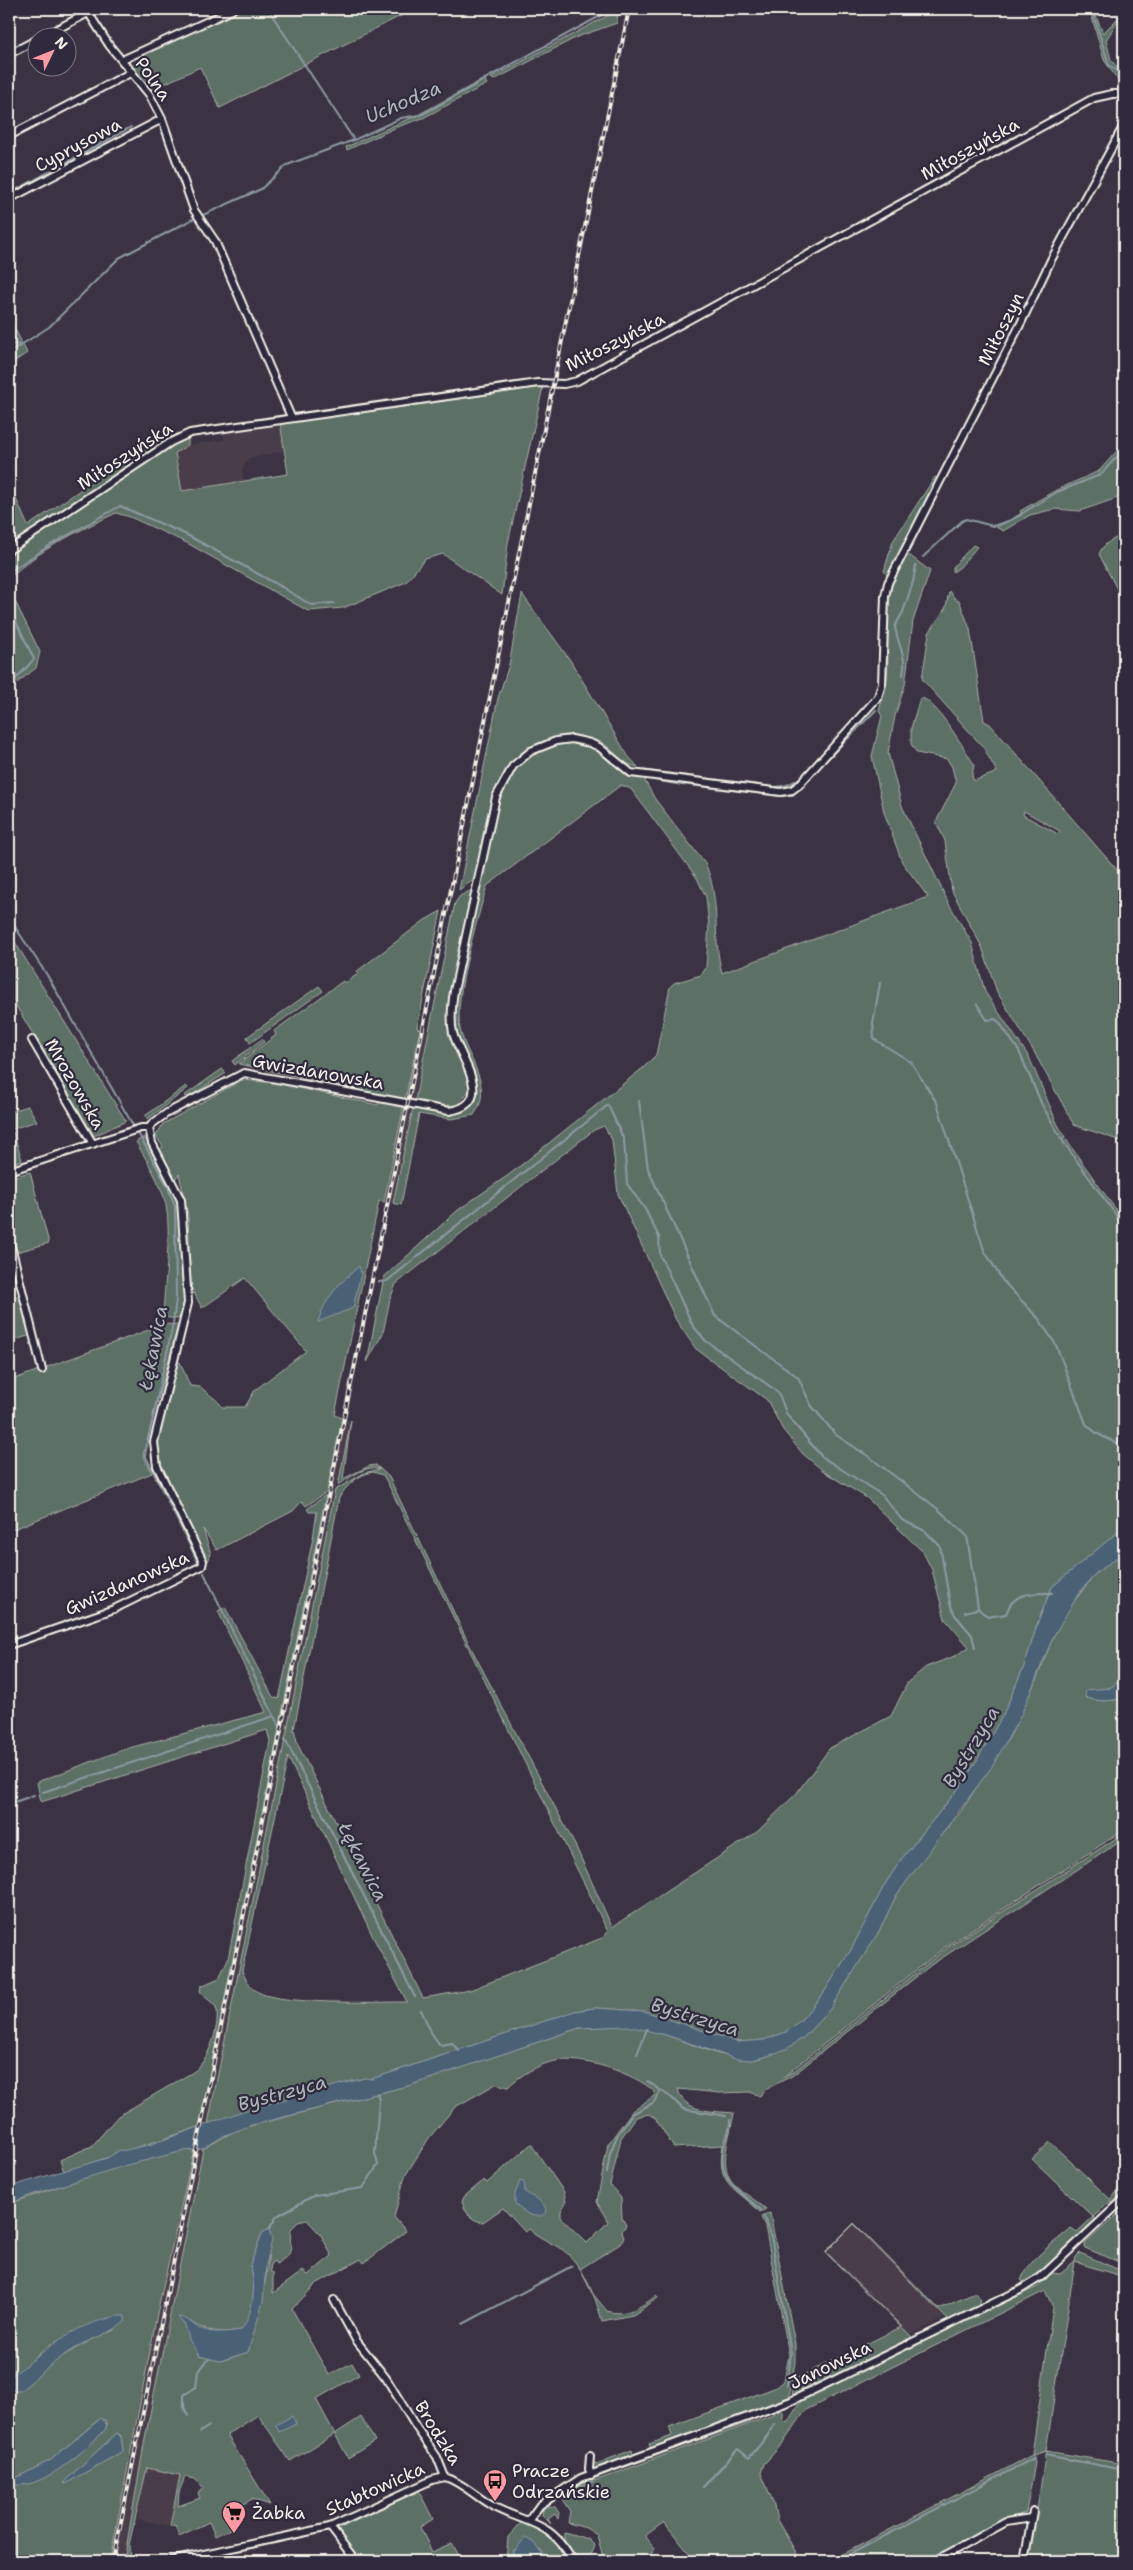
<svg xmlns="http://www.w3.org/2000/svg" width="1133" height="2570" viewBox="0 0 1133 2570" font-family="'Shantell Sans',sans-serif">
	<style>
		.built { fill: #4a3e4a }
		.green { fill: #5d6f66; stroke: #a8b0a7; fill-rule: evenodd }
		.water { fill: #4a6074; stroke: #8e9aa2 }
		.lines { fill: none; stroke-linecap: round; stroke-linejoin: round }
		.stream { stroke: #8e9aa2; stroke-width: 2 }
		.minor-casing { stroke: #f4f1e8; stroke-width: 10 }
		.minor { stroke: #2f2a3d; stroke-width: 6 }
		.rail-casing { stroke: #f4f1e8; stroke-width: 4 }
		.rail { stroke: #2f2a3d; stroke-width: 2; stroke-dasharray: 5.5; stroke-linecap: butt }
		.labels { text-anchor: middle; dominant-baseline: central; stroke-width: 4.5; stroke-linejoin: round; paint-order: stroke }
		.street-label { font-size: 18px; fill: #f4f1e8; stroke: #2f2a3d }
		.poi-label { font-size: 18px; fill: #f4f1e8; stroke: #2f2a3d; text-anchor: start }
		.water-label { font-size: 19px; font-style: italic; fill: #b0b7ba; stroke: #2f2a3d }
	</style>
	<rect width="100%" height="100%" fill="#3b3343"/>
	<filter id="ink" filterUnits="userSpaceOnUse"><feTurbulence type="fractalNoise" baseFrequency=".02" numOctaves="2"/><feDisplacementMap in="SourceGraphic" scale="10" xChannelSelector="R" yChannelSelector="G"/><feConvolveMatrix kernelMatrix="1 2 1 2 8 2 1 2 1" color-interpolation-filters="sRGB"/></filter>
	<g filter="url(#ink)">
		<g class="built">
			<polygon points="280,422 285,451 249,458 242,470 244,481 181,491 175,453 188,445 224,440 223,431"/>
			<polygon points="420,1029 429,1031 393,1203 384,1202"/>
			<polygon points="342,1418 351,1421 335,1490 195,2187 144,2444 131,2527 124,2561 110,2561 158,2309 186,2185"/>
			<polygon points="854,2224 946,2317 910,2335 825,2252"/>
			<polygon points="147,2468 180,2475 170,2526 137,2519"/>
		</g>
		<g class="green">
			<polygon points="242,9 409,9 410,11 220,108 200,67 149,91 132,66 143,55"/>
			<polygon points="1087,9 1094,11 1103,33 1123,13 1106,40 1111,60 1124,75 1124,89 1104,60 1091,14"/>
			<polygon points="618,10 617,23 577,37 494,80 491,78"/>
			<polygon points="485,80 487,84 423,118 397,127 347,150 346,147 408,119 424,114"/>
			<polygon points="9,317 27,353 9,365"/>
			<path d="M543,387L508,543L502,595L443,554L425,559L406,582L343,608L308,611L187,543L130,517L116,513C78,531 40,549 9,578V553L147,460L185,438L188,439V445L175,453L182,491L288,474L280,422C368,413 456,399 543,387Z"/>
			<polygon points="165,435 167,440 9,547 9,483 28,526 125,459"/>
			<polygon points="1124,443 1123,496 1080,511 1055,509 1030,515 1003,531 996,527 1022,515 1020,511 1056,490 1099,471"/>
			<polygon points="935,477 937,478 888,576 884,571 893,541"/>
			<path d="M1124,534V603L1099,554C1103,543 1114,539 1124,534Z"/>
			<polygon points="973,545 977,547 960,567 953,572 953,567"/>
			<path d="M909,555L930,571L913,621L905,685L895,716L888,753L902,806L949,904L972,943L985,992L1029,1057L1057,1123L1069,1144L1124,1221V1527L1052,1587L1038,1622L1025,1664L1003,1715L977,1760L963,1783L900,1861L884,1886L852,1948L823,1994L802,2019L786,2032L764,2040L737,2042L644,2011L595,2008L575,2011L372,2079C358,2077 330,2088 316,2093C280,2103 244,2111 208,2124L335,1490L364,1473L380,1469C366,1464 350,1478 338,1485L351,1420L343,1479L369,1466L376,1465L389,1477L469,1644L576,1847L612,1927L757,1832L796,1794L830,1748L891,1716L908,1682L926,1667L955,1656L969,1647L945,1619L932,1570L923,1552L867,1498L826,1473L803,1454L783,1430L767,1400L696,1349L676,1320L618,1194L612,1140L604,1126L594,1130L396,1284L390,1299L383,1333L367,1362L384,1277L458,1210L510,1174L643,1068L656,1055L670,987L674,983L701,975L706,968L709,925L706,897L697,878L631,789L621,785L487,886C477,920 454,996 460,1029C466,1057 495,1086 474,1115L451,1119L419,1114L401,1205L393,1203L413,1108C434,1112 465,1123 475,1096C477,1089 478,1080 475,1073C465,1046 454,1039 454,1007L498,798C504,788 508,775 516,767C533,747 569,735 594,747C602,751 604,757 610,763L619,766L627,776L685,781V786L646,779L645,781L655,799L706,865C721,903 712,936 722,973L928,897L902,862L884,812L872,756L882,716L879,711C881,702 885,693 886,685C893,645 876,586 909,555ZM373,1472L383,1475L388,1484L608,1932L602,1938L470,1990L423,1998L298,1745L294,1729L339,1498C346,1486 358,1474 373,1472ZM288,1757L373,1937L407,2002C378,2002 279,2005 258,1992C249,1986 246,1980 242,1971Z"/>
			<polygon points="9,589 40,652 36,668 9,689"/>
			<path d="M949,591L957,601L959,600L970,629L984,721L990,724L1124,878V1142L1074,1125L1033,1050L997,992L982,947L952,891L945,841L936,822L956,783L952,767L947,759L917,753L911,744V728L920,698C934,697 966,752 974,764L972,776L974,781L997,772L983,747L922,679L929,633L946,607ZM1024,811L1060,831L1058,834L1023,815Z"/>
			<path d="M522,594L570,660L628,756L638,767C621,765 615,750 601,742C594,739 586,738 579,736C567,733 556,737 545,741C488,757 485,831 475,879L459,890L498,698L509,665Z"/>
			<polygon points="472,890 452,985 449,1019 452,1043 468,1074 470,1089 458,1105 439,1106 415,1100 455,903 460,896"/>
			<polygon points="441,911 417,1028 420,1029 405,1100 239,1064 276,1035 274,1031 343,981 345,983 358,974 356,972 425,920"/>
			<polygon points="9,932 13,939 126,1121 94,1136 9,994"/>
			<polygon points="319,986 323,991 250,1043 247,1037"/>
			<polygon points="262,1039 264,1042 235,1065 232,1061"/>
			<polygon points="222,1069 226,1073 187,1098 184,1096"/>
			<path d="M242,1080L275,1083L378,1105L379,1101L404,1105L384,1202L379,1201L335,1415L342,1418L327,1492L306,1506L302,1501L293,1511L217,1550L203,1529L211,1554L208,1561H206L156,1453V1444L175,1365L180,1362L190,1386L201,1387C208,1395 218,1399 222,1407H245L255,1390L306,1351L245,1278L202,1308L191,1287L188,1215L179,1174L175,1179L159,1150L163,1147L156,1136L163,1124Z"/>
			<polygon points="186,1086 188,1088 148,1119 145,1116"/>
			<polygon points="28,1106 37,1121 12,1129 22,1160 9,1165 9,1112"/>
			<path d="M144,1137L177,1198L184,1299L182,1313L178,1319L163,1317C164,1284 172,1236 166,1205C161,1183 147,1161 136,1142Z"/>
			<polygon points="30,1172 49,1243 17,1252 9,1221 9,1178"/>
			<polygon points="21,1295 31,1335 9,1342 9,1298"/>
			<polygon points="165,1324 178,1325 143,1455 152,1473 9,1531 9,1381"/>
			<path d="M326,1495L199,2127L64,2172L60,2160L92,2146L118,2116L193,2072C208,2062 219,2029 217,2011C216,2002 204,1999 200,1991L201,1986L219,1978L228,1959L270,1741L267,1730L41,1802L37,1782L125,1749L266,1712L218,1611L225,1607L273,1697L279,1699L313,1538L317,1512H309L307,1509Z"/>
			<path d="M1124,1552V1678L1110,1688L1100,1689L1085,1697C1096,1702 1113,1702 1124,1697V1830L945,1947L782,2078L794,2071L948,1947L1124,1833V1839L931,1965L792,2076L766,2089L760,2096L750,2092L720,2093L678,2089C683,2113 714,2111 734,2113C731,2135 716,2167 735,2185C744,2194 756,2200 766,2209L760,2212C736,2187 715,2186 723,2145L674,2148L655,2118L649,2114L636,2117L621,2138L610,2185L621,2198L622,2218L626,2225L622,2231L624,2237L620,2244L580,2269L592,2293L607,2311C625,2317 641,2307 656,2296L658,2298L633,2315L602,2321C596,2298 583,2265 563,2250C552,2243 539,2238 529,2229L525,2232L503,2208L483,2222C471,2221 466,2213 462,2202L464,2197L484,2180L487,2183L531,2144L564,2192L566,2202L561,2211V2218L587,2243L608,2222L597,2202L608,2144L633,2110L654,2096L655,2092C635,2073 582,2056 555,2061C539,2064 519,2076 508,2087L496,2084L455,2107L429,2138L405,2176L394,2217L406,2231L364,2263L361,2259L316,2284L292,2309L329,2375L352,2363L359,2375L316,2399L335,2434L361,2417L375,2441L348,2458L335,2434L290,2461L258,2415L227,2435L270,2505L252,2499L224,2515L230,2529L215,2536L209,2522L179,2536L175,2525L170,2526L180,2475L147,2468L129,2545L130,2561H124L144,2444L203,2149L238,2129L411,2085L579,2028L628,2025L666,2035L718,2054L752,2060L768,2056L803,2038L830,2009L878,1933L896,1896L928,1851L961,1811L1010,1736L1037,1678L1053,1637L1068,1609L1096,1573ZM307,2220L321,2235L332,2256L308,2275L303,2271L273,2293V2273L270,2271L271,2263L274,2261L276,2264C298,2251 288,2248 291,2229L298,2222ZM269,2230C270,2273 260,2310 248,2352L220,2361L199,2356L185,2325L190,2321C204,2333 223,2333 241,2330C254,2315 257,2284 250,2266L262,2233ZM185,2477L195,2479L204,2488L198,2493L200,2498L178,2506L179,2492Z"/>
			<path d="M1050,2142L1111,2200L1124,2181V2195L1115,2204L1111,2201L1093,2217L1097,2221L1048,2268L1024,2283L1021,2280C1030,2257 1054,2244 1071,2228L1077,2232L1093,2217L1032,2159Z"/>
			<path d="M194,2149L158,2309L110,2561H9V2204C64,2185 136,2157 194,2149ZM108,2318L115,2330L96,2337L57,2359L27,2365L49,2345ZM98,2420H105L107,2425L105,2430C82,2453 57,2472 27,2484L14,2479L51,2460ZM117,2433L121,2436L123,2451L65,2484V2481Z"/>
			<polygon points="1124,2208 1124,2264 1085,2248 1085,2244"/>
			<polygon points="770,2213 795,2344 795,2362 789,2397 651,2449 649,2444 672,2436 669,2427 777,2387 784,2381 789,2355 765,2226 761,2217"/>
			<polygon points="854,2223 939,2309 975,2293 981,2300 979,2305 948,2320 854,2224 826,2252 912,2337 792,2395 795,2379 901,2327 825,2252"/>
			<polygon points="1080,2253 1124,2272 1124,2277 1075,2262 1046,2451 1124,2464 1124,2561 1029,2561 1046,2451 1033,2455 1035,2463 1026,2512 930,2561 830,2561 1032,2455 1053,2307 1045,2291 806,2410 783,2443 764,2464 761,2473 773,2502 777,2520 801,2561 695,2561 664,2522 645,2536 655,2548 648,2559 612,2561 603,2557 597,2535 586,2528 568,2523 570,2511 563,2501 564,2497 581,2486 776,2414 780,2410 783,2412 783,2420 787,2423 801,2401 1037,2287 1052,2273 1060,2274 1075,2262 1076,2257"/>
			<polygon points="776,2410 747,2423 601,2476 560,2496 579,2483 600,2474"/>
			<polygon points="632,2450 633,2455 593,2470 590,2467 591,2460 596,2464"/>
			<polygon points="419,2491 433,2519 420,2527 432,2552 452,2543 462,2561 359,2561 338,2529"/>
			<polygon points="549,2506 555,2507 559,2513 558,2519 555,2514 548,2519 551,2524 542,2515 543,2509"/>
			<path d="M501,2514C530,2524 553,2534 569,2561H547L542,2551L524,2541L514,2551L515,2558L522,2561H506L508,2537L521,2523Z"/>
			<polygon points="564,2532 588,2539 595,2546 592,2553 586,2557 576,2556 564,2539"/>
		</g>
		<g class="water">
			<path d="M359,1266L361,1273L353,1308L318,1322C325,1297 340,1283 359,1266Z"/>
			<polygon points="1124,1527 1124,1552 1096,1573 1079,1593 1053,1637 1021,1715 993,1765 896,1896 878,1933 830,2009 803,2038 788,2048 768,2056 752,2060 736,2059 666,2035 628,2026 579,2028 411,2085 252,2125 223,2136 203,2149 184,2151 127,2165 31,2195 9,2204 9,2187 107,2158 117,2152 152,2144 243,2111 345,2083 365,2078 372,2079 575,2011 595,2008 644,2011 737,2042 764,2040 786,2032 802,2019 823,1994 852,1948 884,1886 900,1861 963,1783 977,1760 1003,1715 1025,1664 1038,1622 1052,1587"/>
			<path d="M1124,1678V1697C1113,1702 1096,1702 1085,1697L1086,1690L1110,1688Z"/>
			<path d="M520,2181L524,2182L525,2192C534,2199 544,2199 547,2212C535,2222 524,2212 515,2203V2194Z"/>
			<path d="M269,2229L272,2240L266,2265L263,2302L248,2352L220,2361L199,2356L189,2339L185,2325L178,2317C187,2317 190,2323 198,2328C208,2334 229,2332 241,2330C253,2315 257,2284 250,2266L262,2233Z"/>
			<path d="M118,2316H125V2322C110,2334 92,2338 76,2347C55,2360 39,2376 20,2391H14L10,2384V2377C50,2349 67,2326 118,2316Z"/>
			<polygon points="292,2416 296,2424 279,2432 276,2425"/>
			<path d="M101,2418L107,2425L105,2430C86,2449 44,2488 16,2485L14,2479L51,2460Z"/>
			<polygon points="117,2433 121,2437 123,2451 65,2484 65,2481"/>
			<polygon points="525,2538 535,2543 547,2561 522,2561 515,2559 512,2550 514,2551"/>
		</g>
		<g class="lines">
			<g class="stream">
				<polyline points="268,9 354,140"/>
				<polyline points="1089,9 1093,13 1109,65 1124,76"/>
				<polyline points="9,194 131,127"/>
				<polyline points="203,215 261,189 287,165 354,140 401,118 419,115 613,9"/>
				<polyline points="9,343 21,345 49,327 119,258 193,219"/>
				<polyline points="9,352 20,346"/>
				<polyline points="923,557 962,521 966,519 993,526 1011,520 1057,492 1100,475 1124,449"/>
				<polyline points="9,572 52,544 120,506 187,535 282,587 311,605 334,603"/>
				<polyline points="9,607 34,659 17,678 9,683"/>
				<path d="M903,675C908,656 897,645 895,626L903,612L913,582L916,565"/>
				<path d="M641,770L775,787C798,786 807,770 822,754"/>
				<polyline points="809,778 876,710"/>
				<polyline points="682,784 780,796 793,795 799,789"/>
				<polyline points="9,918 47,975 134,1127"/>
				<polyline points="880,983 873,1023 874,1039 911,1062 937,1103 984,1250 1003,1281 1039,1319 1056,1345 1086,1424 1096,1433 1124,1447"/>
				<polyline points="977,1004 987,1020 995,1019 999,1022 1019,1051 1042,1105 1064,1143 1116,1215 1124,1231"/>
				<path d="M639,1101L648,1169L715,1316L798,1377L811,1405L836,1435L868,1456L938,1509L967,1536L978,1608C988,1620 993,1616 1006,1614C1013,1591 1032,1593 1052,1593"/>
				<polyline points="138,1133 167,1185 175,1206 176,1299 173,1324 145,1455 199,1564"/>
				<polyline points="379,1282 387,1281 608,1105 624,1140 627,1184 645,1209 659,1237 660,1255 693,1326 706,1341 778,1392 787,1415 822,1457 882,1495 902,1520 925,1531 940,1546 950,1604 955,1615 972,1635 975,1648"/>
				<polyline points="204,1573 279,1726"/>
				<polyline points="965,1612 977,1609"/>
				<polyline points="285,1739 415,1997"/>
				<polyline points="43,1792 274,1716"/>
				<polyline points="9,1804 34,1795"/>
				<polyline points="421,2010 432,2034 440,2045 452,2043 459,2051"/>
				<polyline points="637,2054 647,2029"/>
				<polyline points="647,2081 672,2098 683,2109 726,2116"/>
				<path d="M730,2120C731,2131 724,2141 723,2151C718,2181 742,2193 761,2210"/>
				<polyline points="607,2173 610,2153 618,2134 632,2114 653,2103 661,2091"/>
				<polyline points="764,2217 772,2241 791,2353 787,2386"/>
				<polyline points="269,2229 277,2216 315,2195 363,2188 378,2165 375,2153 379,2099 377,2093"/>
				<polyline points="463,2324 572,2266"/>
				<polyline points="188,2416 184,2407 184,2395 196,2387 198,2371 209,2359"/>
				<polyline points="200,2432 209,2426"/>
				<polyline points="1045,2455 1124,2470"/>
				<polyline points="703,2487 738,2449 749,2458 768,2435 774,2424"/>
				<polyline points="837,2561 1034,2458"/>
			</g>
			<g class="minor-casing">
				<g id="minor">
					<polyline points="86,9 109,45 149,94 162,119 194,210 215,241 291,417"/>
					<polyline points="40,38 88,13"/>
					<polyline points="9,54 38,39"/>
					<polyline points="122,60 232,10"/>
					<polyline points="9,136 132,72"/>
					<polyline points="9,199 162,119"/>
					<polyline points="9,550 171,442 190,433 538,383 564,384 577,381 1094,98 1112,94 1124,94"/>
					<polyline points="32,1040 93,1144"/>
					<polyline points="9,1171 141,1128 149,1128"/>
					<polyline points="9,1238 42,1370"/>
					<path d="M9,1645L114,1609L202,1566L203,1561L157,1466L154,1442L188,1303L181,1200L152,1143L149,1128L152,1124L167,1113L244,1073L449,1111C498,1104 459,1057 453,1033C450,1019 452,1004 454,991L496,797L513,766L531,751L556,741L572,739L590,743L599,747L631,773L781,792L792,790L799,785L878,697L882,684L885,596L888,583L1021,323L1051,260L1124,125"/>
					<polyline points="334,2300 356,2340 386,2378 416,2427 437,2457 445,2477"/>
					<polyline points="590,2456 589,2469 591,2475"/>
					<polyline points="529,2520 540,2505 581,2478 791,2401 1020,2290 1041,2277 1124,2199"/>
					<polyline points="330,2527 356,2561"/>
					<path d="M171,2561L330,2527L432,2480L445,2477C461,2482 474,2495 489,2504C525,2525 550,2518 573,2561"/>
					<polyline points="935,2561 1006,2522 1031,2518"/>
					<polyline points="1024,2561 1033,2511"/>
				</g>
			</g>
			<use href="#minor" class="minor"/>
			<g class="rail-casing">
				<polyline id="rail" points="113,2561 629,9"/>
			</g>
			<use href="#rail" class="rail"/>
		</g>
	</g>
	<defs>
		<g id="bus-pin" transform="scale(1.25)"><path d="M0 17L-7.5 6A9.5 9.5 0 1 1 7.5 6Z" fill="#ff9aa2" stroke="#2f2a3d"/><path d="M-5-6H5V4H4V6H2V4H-2V6H-4V4H-5ZM-3.5-4V0h7V-4ZM-3.5 1.2v1.5H-2V1.2ZM2 1.2v1.5H3.5V1.2Z" fill="#111"/></g>
		<g id="supermarket-pin" transform="scale(1.25)"><path d="M0 17L-7.5 6A9.5 9.5 0 1 1 7.5 6Z" fill="#ff9aa2" stroke="#2f2a3d"/><path d="M-6-5.5h2.5l.6 2H6L4.5 2H-2.5L-4.4-4H-6ZM-1.5 3.2a1.3 1.3 0 1 0 .1 0ZM3 3.2a1.3 1.3 0 1 0 .1 0Z" fill="#111"/></g>
	</defs>
	<g fill-rule="evenodd">
		<use href="#bus-pin" x="495" y="2481"/>
		<use href="#supermarket-pin" x="234" y="2513"/>
	</g>
	<g class="labels">
		<g class="street-label">
			<text transform="translate(153 79) rotate(55)">Polna</text>
			<text transform="translate(78 145) rotate(-28)">Cyprysowa</text>
			<text transform="translate(970 149) rotate(-29)">Miłoszyńska</text>
			<text transform="translate(1001 329) rotate(-63)">Miłoszyn</text>
			<text transform="translate(615 342) rotate(-27)">Miłoszyńska</text>
			<text transform="translate(125 456) rotate(-33)">Miłoszyńska</text>
			<text transform="translate(318 1072) rotate(10)">Gwizdanowska</text>
			<text transform="translate(75 1084) rotate(60)">Mrozowska</text>
			<text transform="translate(127 1583) rotate(-24)">Gwizdanowska</text>
			<text transform="translate(830 2365) rotate(-26)">Janowska</text>
			<text transform="translate(438 2433) rotate(58)">Brodzka</text>
			<text transform="translate(375 2489) rotate(-24)">Stabłowicka</text>
		</g>
		<g class="poi-label">
			<text x="512" y="2471">Pracze<tspan x="512" dy="21">Odrzańskie</tspan></text>
			<text x="252" y="2513">Żabka</text>
		</g>
		<g class="water-label">
			<text transform="translate(403 102) rotate(-23)">Uchodza</text>
			<text transform="translate(153 1348) rotate(-79)">Łękawica</text>
			<text transform="translate(971 1747) rotate(-59)">Bystrzyca</text>
			<text transform="translate(363 1862) rotate(63)">Łękawica</text>
			<text transform="translate(695 2017) rotate(17)">Bystrzyca</text>
			<text transform="translate(282 2093) rotate(-15)">Bystrzyca</text>
		</g>
	</g>
	<rect width="1133" height="2570" fill="none" stroke="#2f2a3d" stroke-width="30"/>
	<rect x="15" y="15" width="1103" height="2540" fill="none" stroke="#f4f1e8" stroke-width="2" filter="url(#ink)"/>
	<g transform="translate(52 52) rotate(47)"><circle r="24" fill="#2f2a3d" stroke="#7e7a81"/>
	<path d="M0-4L9 19L0 12L-9 19Z" fill="#ff9aa2"/>
	<text y="-8" font-size="14" font-weight="bold" text-anchor="middle" fill="#f4f1e8">N</text>
	</g>
</svg>
